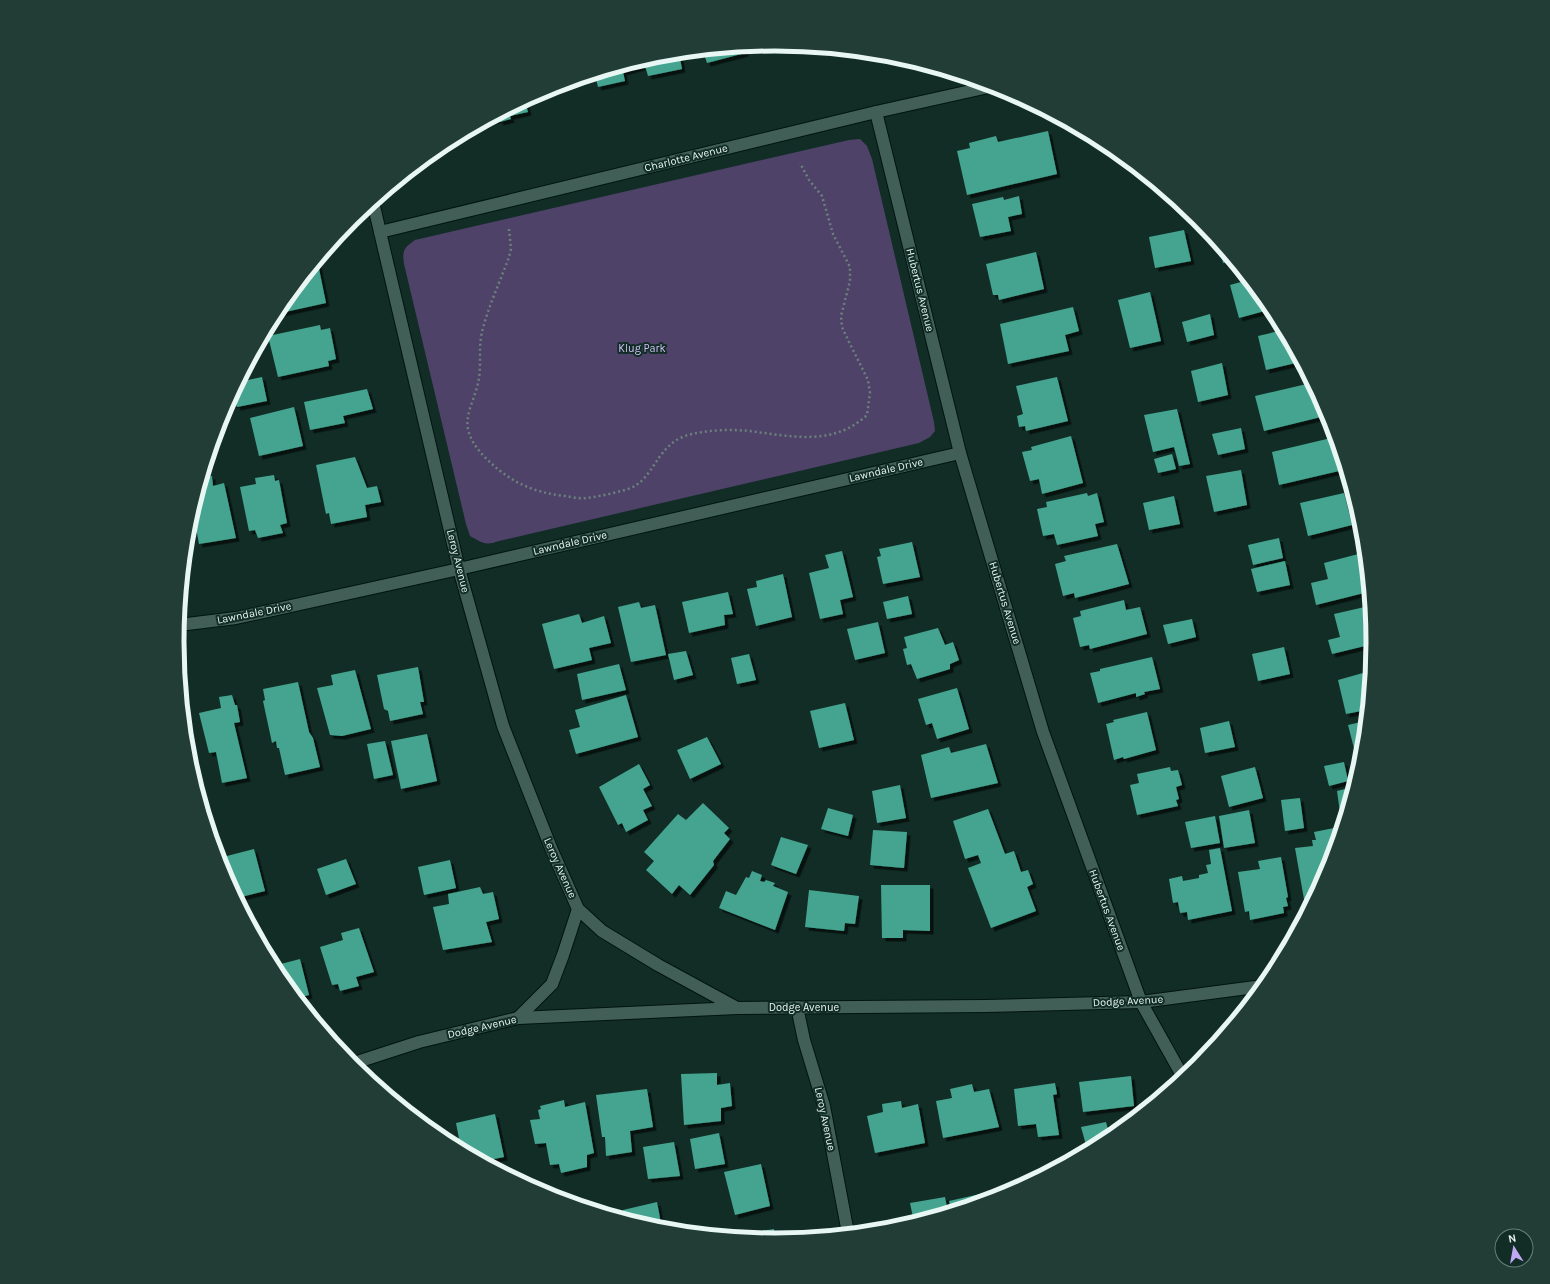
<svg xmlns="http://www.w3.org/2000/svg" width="1550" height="1284" viewBox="0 0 1550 1284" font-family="Karla,sans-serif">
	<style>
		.green { fill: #4f4269 }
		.building { fill: #44a48f; filter: url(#shadow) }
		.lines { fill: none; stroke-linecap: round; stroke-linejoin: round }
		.minor-casing { stroke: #00150f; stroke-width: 14 }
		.path { stroke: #6b817b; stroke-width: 2.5; stroke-dasharray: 2 3; stroke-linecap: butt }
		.minor { stroke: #425f57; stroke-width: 12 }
		.labels { text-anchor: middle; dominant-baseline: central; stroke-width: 4; stroke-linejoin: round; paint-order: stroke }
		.street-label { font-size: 11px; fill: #e8f7f3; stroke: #112d26 }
		.park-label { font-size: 11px; fill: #d2c1f7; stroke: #112d26 }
		.rim { fill: none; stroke: #e8f7f3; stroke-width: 5 }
	</style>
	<defs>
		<filter id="shadow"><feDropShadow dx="3.5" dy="3.5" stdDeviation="0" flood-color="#0009"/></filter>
	</defs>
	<rect width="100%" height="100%" fill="#112d26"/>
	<path class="green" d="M860,139L867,146L872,159L934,422L935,431L930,437L919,443L499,541C485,546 483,543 470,536L466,524L404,264C402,250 404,248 415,240L849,140Z"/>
	<g class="building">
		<polygon points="744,47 745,53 707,63 703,51"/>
		<polygon points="679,53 682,69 648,76 645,66 623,72 625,81 598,87 595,75 659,55"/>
		<polygon points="525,101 528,112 510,116 511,119 500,122 499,119 487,122"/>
		<polygon points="1048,131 1057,174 967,195 957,151 970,148 969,143 996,136 998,142"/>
		<polygon points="1019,196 1022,214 1008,217 1011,231 980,237 972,204 1003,197 1004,200"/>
		<polygon points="1184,230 1191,261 1155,268 1149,237"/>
		<polygon points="1219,244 1232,261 1223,263"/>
		<polygon points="1036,252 1044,289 999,300 998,295 993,295 986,264"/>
		<polygon points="318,264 326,303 276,314 314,265"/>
		<polygon points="1248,280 1272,309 1239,318 1230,285"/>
		<polygon points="1150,292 1161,341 1130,348 1118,300"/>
		<polygon points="1073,307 1079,331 1065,335 1069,351 1008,364 1000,324"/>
		<polygon points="1210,314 1214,335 1187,342 1182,322"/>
		<polygon points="320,325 321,330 330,328 336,359 328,361 329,366 278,377 268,336"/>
		<polygon points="1283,330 1300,362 1266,370 1258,336"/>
		<polygon points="1222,363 1228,395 1198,402 1191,371"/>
		<polygon points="262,377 267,401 237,407 236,404 232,404 230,399 239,382"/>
		<polygon points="1057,377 1068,421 1026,431 1025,426 1019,427 1017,416 1023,414 1016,386"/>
		<polygon points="1311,383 1325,408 1323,408 1325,416 1264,431 1255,396"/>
		<polygon points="367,389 373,409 343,416 345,423 310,430 304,402"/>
		<polygon points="294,407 303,446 259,456 250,418"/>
		<polygon points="1177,409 1190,464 1179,466 1174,447 1153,452 1144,415"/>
		<polygon points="1241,428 1245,449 1218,455 1212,434"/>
		<polygon points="1071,436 1083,483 1042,494 1039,479 1030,481 1022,452 1032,450 1031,447"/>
		<polygon points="1331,438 1339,471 1279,485 1272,452"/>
		<polygon points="1172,454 1176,469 1158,473 1154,459"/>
		<polygon points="355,457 367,488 377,486 381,502 365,505 367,517 331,524 329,513 326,514 316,465"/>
		<polygon points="1241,470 1247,505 1214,512 1206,476"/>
		<polygon points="274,475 275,481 279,480 287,523 280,525 283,533 258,538 255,530 249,531 240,487 256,484 255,478"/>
		<polygon points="212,476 213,486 224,483 236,538 199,544 193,512 203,477"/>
		<polygon points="1087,493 1088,496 1097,493 1104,522 1095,524 1098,536 1057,545 1054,534 1043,536 1037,509 1047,507 1046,502"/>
		<polygon points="1344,493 1352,525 1308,536 1300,503"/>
		<polygon points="1174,496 1180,524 1149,530 1143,503"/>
		<polygon points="1279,538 1283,558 1253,565 1248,545"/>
		<polygon points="912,542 920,577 883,584 877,557 881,556 879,549"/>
		<polygon points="1117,544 1129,584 1075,598 1074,593 1063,596 1055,564 1066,561 1064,556"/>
		<polygon points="842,551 853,597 840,600 843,614 820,619 809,573 829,568 825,555"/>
		<polygon points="1362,553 1363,556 1365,556 1368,592 1316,605 1311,583 1328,579 1324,563"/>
		<polygon points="1285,561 1290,585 1257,592 1251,569"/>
		<polygon points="783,574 792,617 756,626 747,589 757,587 756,581"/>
		<polygon points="728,592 733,614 724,615 725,625 689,633 682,602"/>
		<polygon points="908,596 912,614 887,619 883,602"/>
		<polygon points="1124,600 1126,610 1140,607 1147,634 1090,649 1089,645 1080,647 1073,618 1081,616 1080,611"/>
		<polygon points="639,602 641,608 655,605 666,655 631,662 618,607"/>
		<polygon points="1369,606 1373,644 1332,654 1328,640 1340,637 1334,614"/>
		<polygon points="579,614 582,623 604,616 611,643 589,648 592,660 554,669 542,624"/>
		<polygon points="1192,619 1196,637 1168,644 1163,625"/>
		<polygon points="878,622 885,653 855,660 847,629"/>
		<polygon points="938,628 945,645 953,642 959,660 950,664 950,669 917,679 911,664 907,665 903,649 907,648 904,637"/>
		<polygon points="1284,647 1290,674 1258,681 1252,654"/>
		<polygon points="686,651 693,675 674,680 668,654"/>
		<polygon points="749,654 756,680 737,684 731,658"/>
		<polygon points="1152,657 1160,689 1144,692 1145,694 1136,697 1136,693 1098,703 1090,673 1100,671 1100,669"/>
		<polygon points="619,664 626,690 582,700 577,674"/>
		<polygon points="418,667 424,702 420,702 423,714 390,721 388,711 384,709 377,675"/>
		<polygon points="355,670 371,729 342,736 330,735 317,688 333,685 331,675"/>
		<polygon points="1370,671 1366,710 1346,714 1338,680"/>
		<polygon points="298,682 309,732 313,738 320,767 285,775 279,748 277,748 276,741 272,743 263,701 265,700 263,689"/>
		<polygon points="957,688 969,729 937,739 932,723 926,725 918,699"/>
		<polygon points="232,695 235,705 237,705 240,722 234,723 247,778 222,783 216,752 209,753 199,713 221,708 219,697"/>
		<polygon points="626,695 638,737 576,754 569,730 580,727 575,710"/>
		<polygon points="845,703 854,740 819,748 810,711"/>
		<polygon points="1147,712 1156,750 1124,759 1123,757 1114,760 1106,724 1114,722 1113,720"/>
		<polygon points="1229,721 1235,747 1205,753 1200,728"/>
		<polygon points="1365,721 1362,755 1356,756 1348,725"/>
		<polygon points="427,734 437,781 401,789 391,741"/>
		<polygon points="707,737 721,764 690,779 677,750"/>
		<polygon points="385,741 393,775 374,779 367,744"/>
		<polygon points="986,744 998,783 931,798 921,755 949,747 951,753"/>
		<polygon points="1344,762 1348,781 1329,786 1324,766"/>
		<polygon points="639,764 650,785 643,789 652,806 643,810 648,820 626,832 622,823 618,825 599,787"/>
		<polygon points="1170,767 1171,771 1178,770 1182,785 1176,787 1179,799 1176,800 1178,806 1137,815 1130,785 1139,783 1137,774"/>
		<polygon points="1255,767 1263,798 1229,807 1221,776"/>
		<polygon points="900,785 906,818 877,823 872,791"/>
		<polygon points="1353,787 1343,819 1341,820 1337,791"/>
		<polygon points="1300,798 1304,828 1285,831 1281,800"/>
		<polygon points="703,803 729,828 724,833 730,839 713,861 714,865 690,895 679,885 672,894 646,870 654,861 644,852 678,814 686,820"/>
		<polygon points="828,808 853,815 848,836 821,829"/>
		<polygon points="988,809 1005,854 1014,851 1021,872 1028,870 1033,884 1027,887 1036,911 991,928 968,868 981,863 978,855 965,859 953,821"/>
		<polygon points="1249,810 1255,843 1224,848 1219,816"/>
		<polygon points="1215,816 1220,843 1191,848 1185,822"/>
		<polygon points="1334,828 1337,841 1327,871 1310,904 1305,905 1295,848 1313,846 1312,840 1316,840 1314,832"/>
		<polygon points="873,830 907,832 904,868 870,865"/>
		<polygon points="781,837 808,845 796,874 771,865"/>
		<polygon points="1220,848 1232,911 1188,920 1187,912 1180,913 1178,902 1173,903 1169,879 1182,876 1183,881 1199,878 1199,875 1208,873 1206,865 1211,864 1209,850"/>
		<polygon points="254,849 265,891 237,898 231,887 223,857"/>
		<polygon points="1281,857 1288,897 1286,898 1288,906 1283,907 1284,913 1250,920 1249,911 1245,912 1238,872 1260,869 1258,861"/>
		<polygon points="346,859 356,884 326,895 317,869"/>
		<polygon points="450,860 456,888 424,895 418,867"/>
		<polygon points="752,871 762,875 760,881 764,882 766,880 775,883 773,886 788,892 775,930 719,908 726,891 736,895 746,877 749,878"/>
		<polygon points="881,885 930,885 930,931 903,930 903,938 882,938"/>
		<polygon points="480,887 483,894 493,892 499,919 486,922 492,942 443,950 433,907 449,904 448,894"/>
		<polygon points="809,890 859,896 855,924 845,923 844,931 805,927"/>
		<polygon points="359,928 374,972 356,977 359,986 340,991 338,984 332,985 320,947 343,940 341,933"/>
		<polygon points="300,959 309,995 297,998 278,974 273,966"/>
		<polygon points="717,1073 717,1085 730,1083 732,1106 721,1108 721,1121 684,1125 681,1074"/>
		<polygon points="1131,1076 1134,1106 1083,1112 1079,1082"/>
		<polygon points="1055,1083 1057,1094 1053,1095 1059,1135 1038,1137 1036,1124 1018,1126 1014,1089"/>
		<polygon points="972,1084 974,1092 989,1089 999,1127 943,1138 936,1101 952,1098 950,1089"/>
		<polygon points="647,1089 653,1127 630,1131 632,1152 606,1156 605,1137 602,1137 596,1095"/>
		<polygon points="564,1100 565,1107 585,1102 594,1153 587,1155 587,1167 561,1173 559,1164 550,1165 546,1143 535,1144 530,1120 540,1119 538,1110 541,1109 540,1106"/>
		<polygon points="901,1101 902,1108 918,1104 925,1143 875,1153 867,1116 883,1112 882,1104"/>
		<polygon points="495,1114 504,1157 484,1161 461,1149 456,1123"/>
		<polygon points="1106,1122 1110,1137 1104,1141 1086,1145 1081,1127"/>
		<polygon points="719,1133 725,1164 695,1169 690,1139"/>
		<polygon points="674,1142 680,1176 648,1179 643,1147"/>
		<polygon points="1095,1145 1095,1146 1084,1151 1084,1148"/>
		<polygon points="761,1164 770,1206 735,1215 724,1172"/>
		<polygon points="980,1194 981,1201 951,1210 949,1201"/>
		<polygon points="945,1197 948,1212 914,1222 910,1203"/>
		<polygon points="657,1202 662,1229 624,1218 623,1210"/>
		<polygon points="774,1229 776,1240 737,1236 737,1235"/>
	</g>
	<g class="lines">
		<g class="minor-casing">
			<g id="minor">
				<polyline points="876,112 960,453 1043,732 1141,1002 1183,1077"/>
				<polyline points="373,202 459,569 503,726 551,848 578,909 602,931 658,965 737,1008"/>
				<polyline points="380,232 876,112 993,86"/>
				<polyline points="179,625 236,618 459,569 960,453"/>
				<polyline points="797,1007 804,1040 824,1106 848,1233"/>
				<polyline points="518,1018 552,984 563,955 578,909"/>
				<polyline points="351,1064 419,1042 518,1018 737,1008 986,1006 1141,1002 1263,986"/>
			</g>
		</g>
		<path class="path" d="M509,229L511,249L509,257C500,282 488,307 482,332C478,349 482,367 478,383C475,398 465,414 468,429C471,443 481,454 491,463C512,483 536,493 565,496C572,497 580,499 587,498C601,496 615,493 628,489C656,480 655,442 692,434C710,430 730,429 749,431C790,436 833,447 867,415L870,393L868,380L849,342L842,327L841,316L850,281V267L833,234L822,196L809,180L800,163"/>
		<use href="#minor" class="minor"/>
	</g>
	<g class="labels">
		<g class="street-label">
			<text transform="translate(686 158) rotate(-14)">Charlotte Avenue</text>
			<text transform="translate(920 290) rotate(76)">Hubertus Avenue</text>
			<text transform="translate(886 470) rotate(-13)">Lawndale Drive</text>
			<text transform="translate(570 543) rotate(-13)">Lawndale Drive</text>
			<text transform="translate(458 561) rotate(76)">Leroy Avenue</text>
			<text transform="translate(1005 603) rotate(73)">Hubertus Avenue</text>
			<text transform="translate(254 613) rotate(-11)">Lawndale Drive</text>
			<text transform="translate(560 868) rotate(66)">Leroy Avenue</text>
			<text transform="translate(1107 910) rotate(70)">Hubertus Avenue</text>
			<text transform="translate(1128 1001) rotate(-3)">Dodge Avenue</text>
			<text x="804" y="1007">Dodge Avenue</text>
			<text transform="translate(482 1027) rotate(-13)">Dodge Avenue</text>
			<text transform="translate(825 1119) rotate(78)">Leroy Avenue</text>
		</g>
		<g class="park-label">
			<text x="642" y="348">Klug Park</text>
		</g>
	</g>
	<path d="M0 0H1550V1284H0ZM184 642a591 591 0 1 1 1182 0a591 591 0 1 1-1182 0Z" fill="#223d36" fill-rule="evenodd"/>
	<path class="rim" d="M184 642a591 591 0 1 1 1182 0a591 591 0 1 1-1182 0Z"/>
	<g transform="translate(1514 1248) rotate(349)"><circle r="19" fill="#112d26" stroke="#677e78"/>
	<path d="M0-3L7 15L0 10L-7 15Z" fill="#c0a8f3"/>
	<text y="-6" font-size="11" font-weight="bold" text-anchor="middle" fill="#e8f7f3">N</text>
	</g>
</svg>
